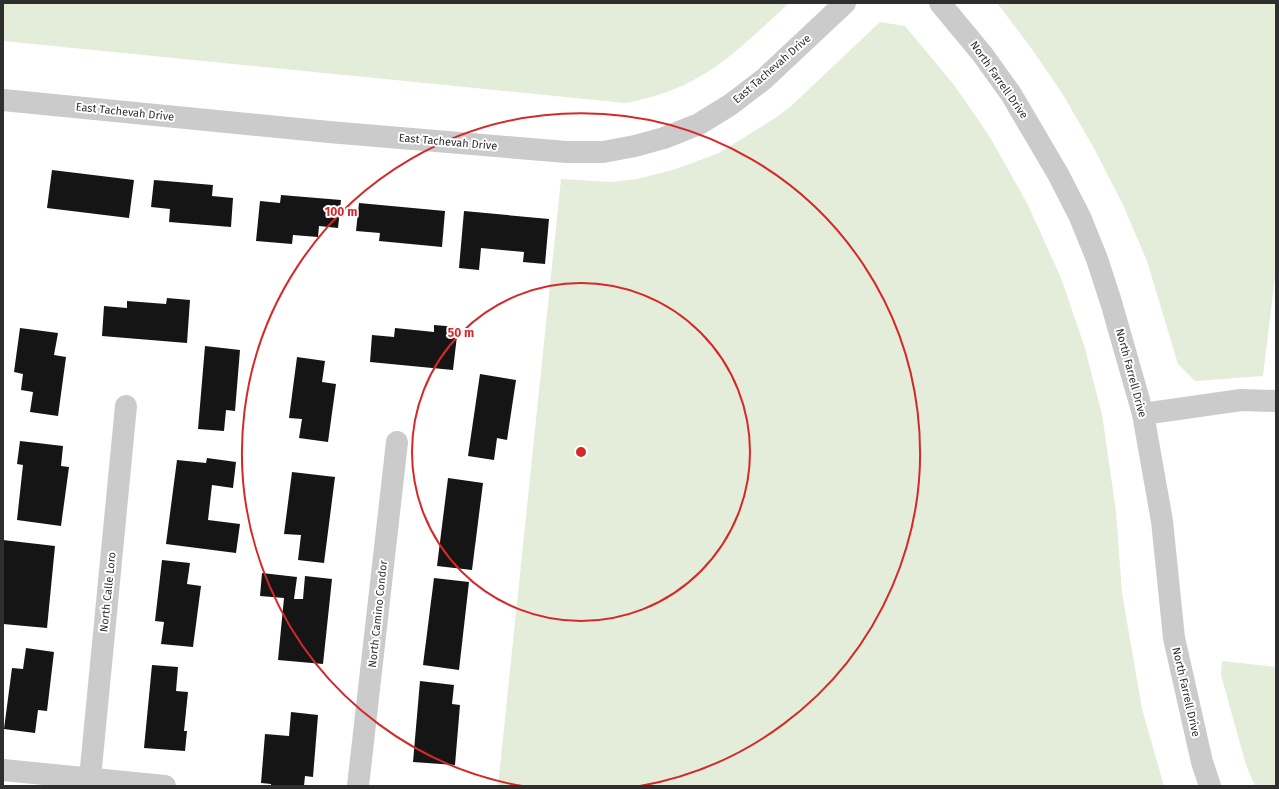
<svg xmlns="http://www.w3.org/2000/svg" width="1279" height="789" viewBox="0 0 1279 789" font-family="'Fira Sans',sans-serif">
	<style>
		.green { fill: #e4edda }
		.building { fill: #151515 }
		.lines { fill: none; stroke-linecap: round; stroke-linejoin: round }
		.minor { stroke: #cbcbcb; stroke-width: 22 }
		.ring { fill: none; stroke: #d62828; stroke-width: 2 }
		.labels { text-anchor: middle; dominant-baseline: central; stroke-width: 4; stroke-linejoin: round; paint-order: stroke }
		.street-label { font-size: 11px; fill: #2e2e2e; stroke: #fff }
		.centre { fill: #d62828; stroke: #fff; stroke-width: 2 }
		.ring-label { font-size: 12px; text-anchor: middle; font-weight: bold; fill: #d62828; stroke: #fff; stroke-width: 4; stroke-linejoin: round; paint-order: stroke }
	</style>
	<rect width="100%" height="100%" fill="#fff"/>
	<g class="green">
		<path d="M3,3H789C735,53 701,90 625,103L3,41Z"/>
		<polygon points="997,3 1276,3 1276,269 1263,376 1195,381 1178,364 1147,261 1124,207 1095,150 1062,93 1029,45"/>
		<polygon points="880,22 905,26 954,85 975,115 991,139 1028,205 1061,278 1084,345 1102,414 1116,511 1122,593 1142,709 1164,786 498,786 561,179 610,182 637,179 673,170 719,153 775,118 790,107"/>
		<polygon points="1222,661 1276,667 1276,786 1255,786 1246,765 1221,675"/>
	</g>
	<g class="building">
		<polygon points="52,170 134,180 129,218 47,208"/>
		<polygon points="154,180 213,185 212,196 233,198 231,227 169,222 170,209 151,207"/>
		<polygon points="281,195 341,200 338,228 319,226 318,237 293,235 292,244 256,241 260,201 280,203"/>
		<polygon points="359,203 445,211 442,247 379,241 380,233 356,231"/>
		<polygon points="464,211 549,219 545,264 523,262 524,252 481,248 479,270 459,268"/>
		<polygon points="167,298 190,300 187,343 102,336 104,306 127,308 127,301 166,304"/>
		<polygon points="434,325 458,327 453,370 370,362 372,335 394,337 395,328 434,332"/>
		<polygon points="20,328 58,333 54,355 66,357 58,416 30,412 33,392 21,390 23,374 14,372"/>
		<polygon points="205,346 240,350 235,411 226,410 224,431 198,429"/>
		<polygon points="297,357 325,361 322,382 336,384 328,442 299,438 302,419 289,418"/>
		<polygon points="480,374 516,380 507,440 497,438 494,460 468,456"/>
		<polygon points="20,441 63,446 61,466 69,467 61,526 17,520 23,465 17,464"/>
		<polygon points="207,458 236,462 233,488 212,485 208,520 240,524 236,553 166,544 177,460 206,463"/>
		<polygon points="292,472 335,477 324,563 298,560 301,535 284,534"/>
		<polygon points="448,478 483,483 472,570 437,566"/>
		<polygon points="3,540 55,546 47,628 3,624"/>
		<polygon points="162,560 190,563 187,584 201,586 193,647 161,644 164,622 155,621"/>
		<polygon points="262,573 297,577 294,599 303,599 305,576 332,579 323,664 278,660 284,598 260,596"/>
		<polygon points="434,578 469,582 459,670 423,665"/>
		<polygon points="26,648 54,652 47,711 38,710 35,733 4,729 12,668 23,669"/>
		<polygon points="152,665 178,667 176,691 188,692 184,731 187,731 185,751 144,748"/>
		<polygon points="420,681 454,685 452,704 460,705 455,765 413,762"/>
		<polygon points="291,712 318,715 313,777 305,776 304,786 271,786 271,784 261,783 265,734 289,736"/>
	</g>
	<g class="lines">
		<g class="minor">
			<polyline points="940,3 983,55 1011,94 1058,174 1080,217 1097,259 1111,302 1143,414 1162,521 1174,638 1202,762 1210,786"/>
			<polyline points="3,100 329,132 566,152 603,152 635,146 664,138 699,124 730,105 764,79 845,3"/>
			<polyline points="1143,414 1241,400 1276,401"/>
			<polyline points="3,770 165,786"/>
			<polyline points="90,778 126,406"/>
			<polyline points="358,786 397,442"/>
		</g>
	</g>
	<g class="ring">
		<circle cx="581" cy="452" r="169"/>
		<path d="M522 786A339 339 0 1 1 640 786"/>
	</g>
	<g class="labels">
		<g class="street-label">
			<text transform="translate(772 69) rotate(-41)">East Tachevah Drive</text>
			<text transform="translate(999 80) rotate(55)">North Farrell Drive</text>
			<text transform="translate(125 112) rotate(6)">East Tachevah Drive</text>
			<text transform="translate(448 142) rotate(5)">East Tachevah Drive</text>
			<text transform="translate(1131 373) rotate(75)">North Farrell Drive</text>
			<text transform="translate(108 592) rotate(-84)">North Calle Loro</text>
			<text transform="translate(378 614) rotate(-84)">North Camino Condor</text>
			<text transform="translate(1186 692) rotate(77)">North Farrell Drive</text>
		</g>
	</g>
	<circle cx="581" cy="452" r="6" class="centre"/>
	<g class="ring-label">
		<text x="341" y="216">100 m</text>
		<text x="461" y="337">50 m</text>
	</g>
	<rect width="1279" height="789" fill="none" stroke="#2e2e2e" stroke-width="8"/>
</svg>
